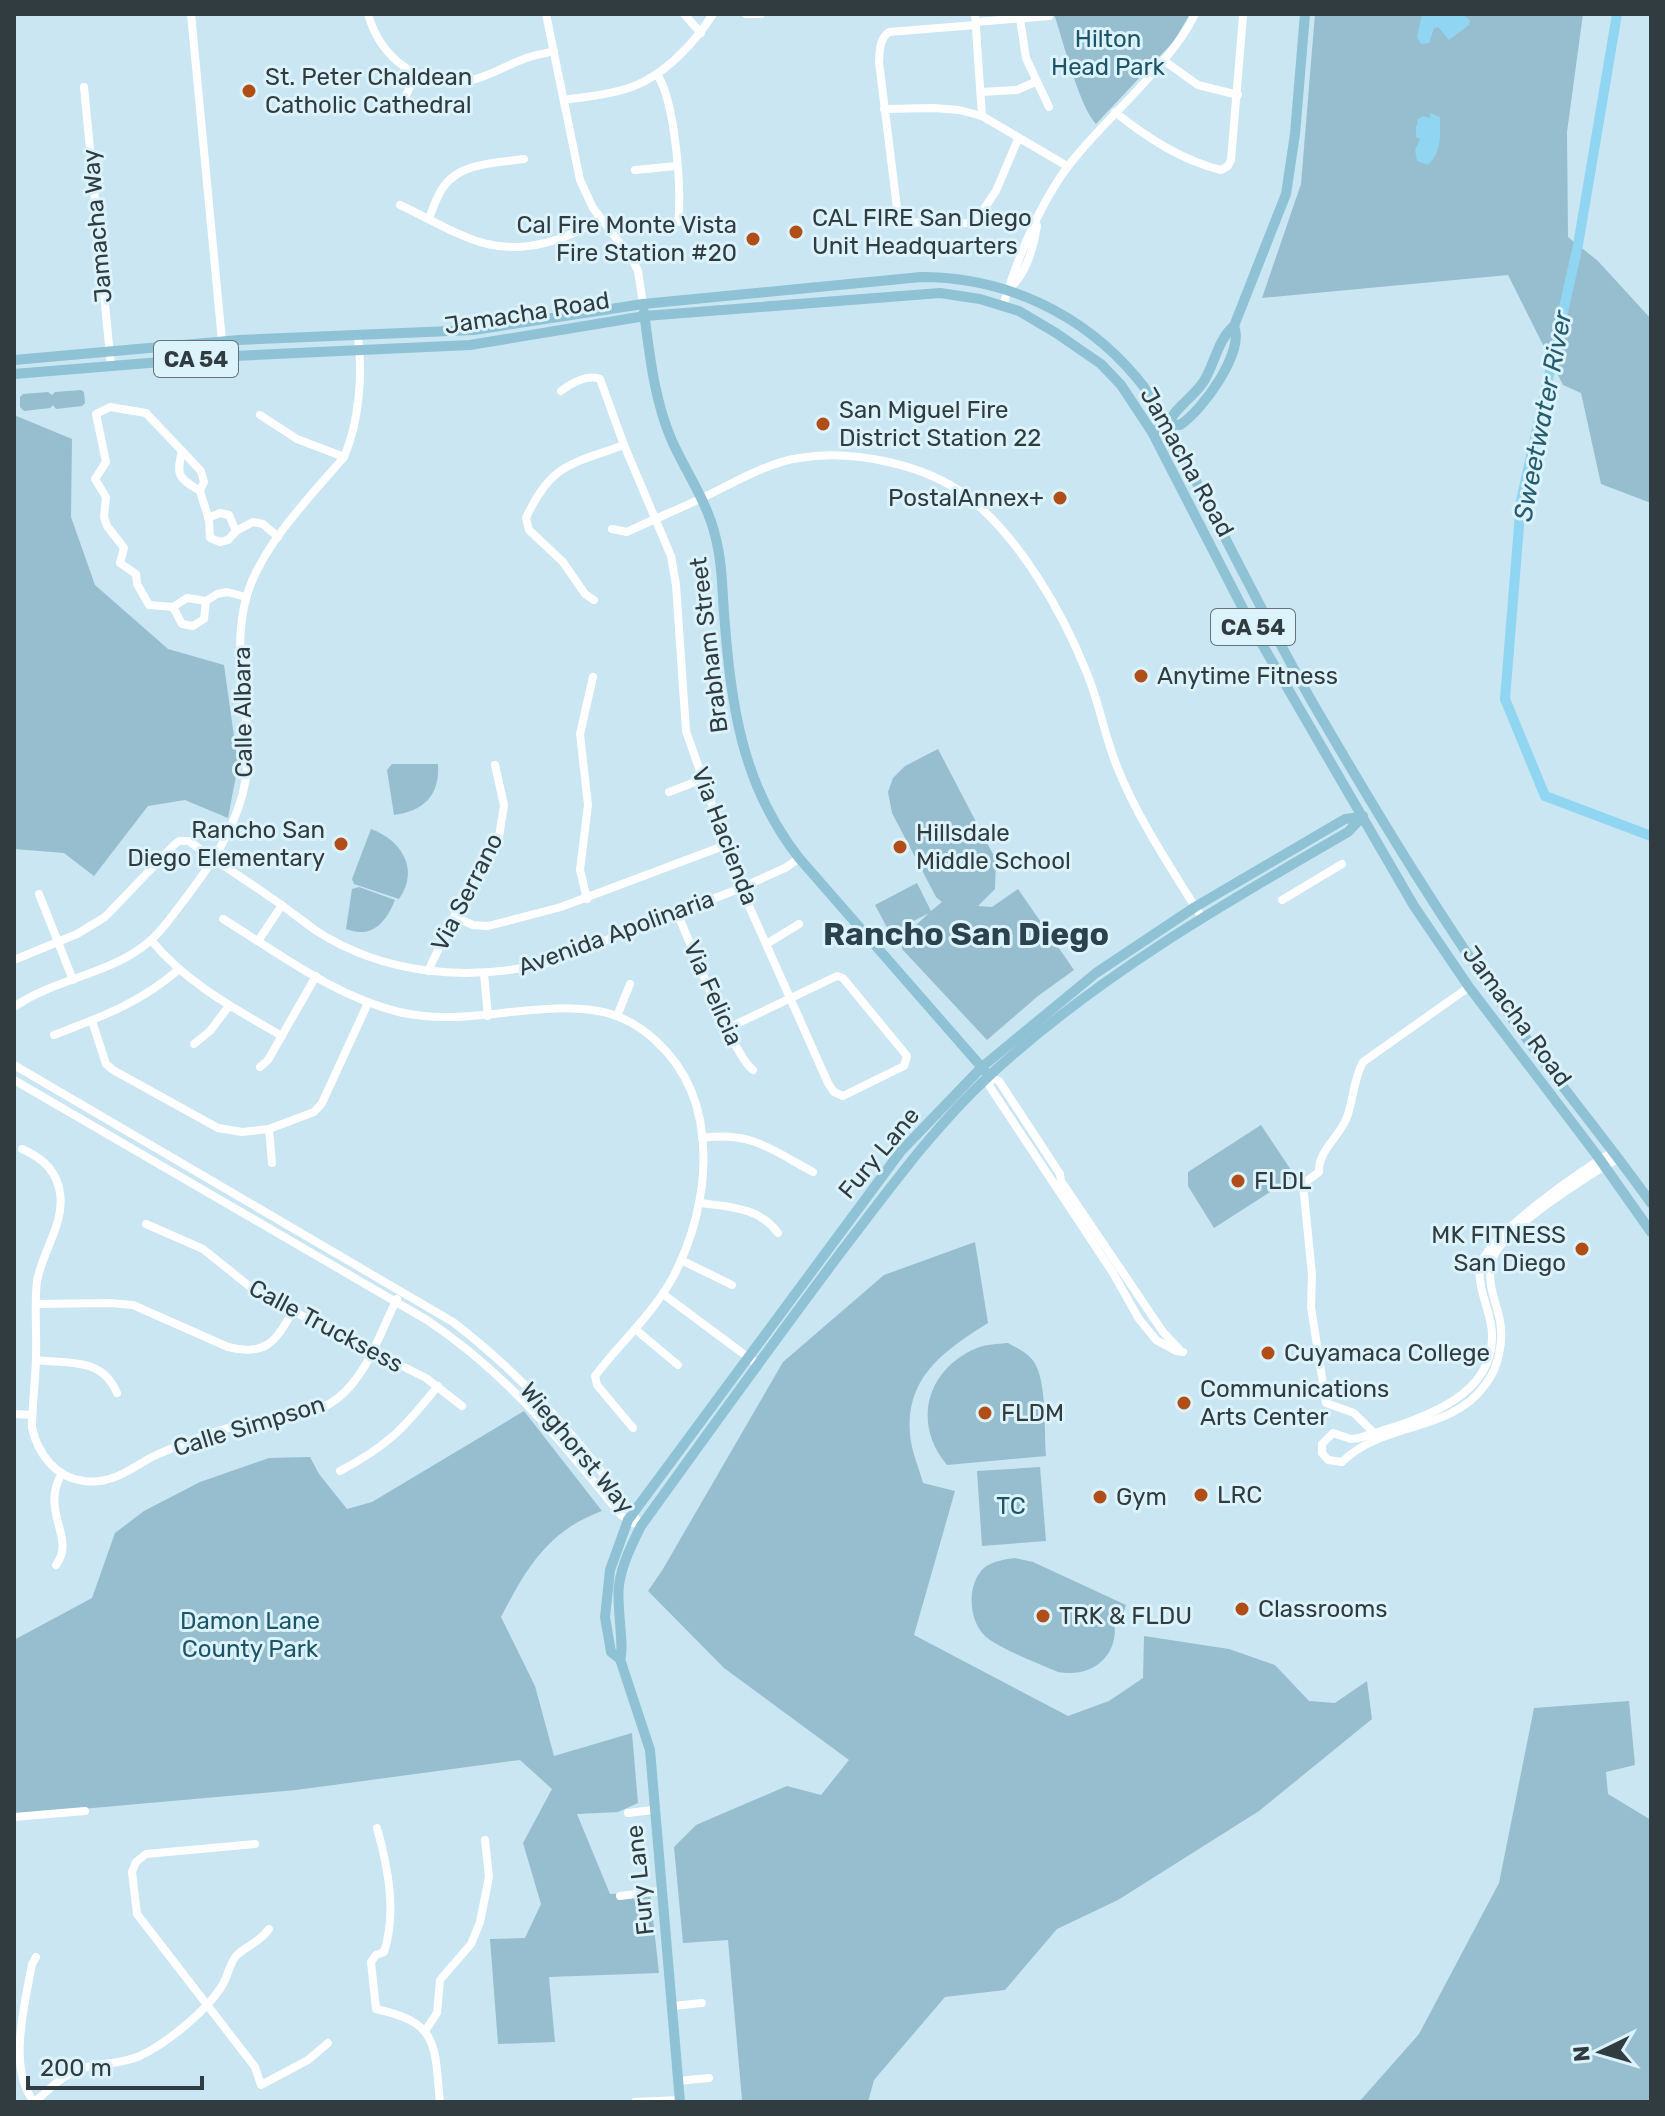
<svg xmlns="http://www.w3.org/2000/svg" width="1665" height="2116" viewBox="0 0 1665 2116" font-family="Rubik,sans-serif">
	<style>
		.green { fill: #96bece }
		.water { fill: #90d5f1 }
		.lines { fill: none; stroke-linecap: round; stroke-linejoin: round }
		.river { stroke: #90d5f1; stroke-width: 10 }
		.minor { stroke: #fff; stroke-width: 8 }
		.major { stroke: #8ec2d4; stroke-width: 10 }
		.poi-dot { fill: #b14e17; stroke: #dcf3fc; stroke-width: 3 }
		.labels { text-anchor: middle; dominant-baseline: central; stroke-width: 6; stroke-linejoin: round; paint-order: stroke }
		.shield { fill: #dcf3fc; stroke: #647378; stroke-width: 2 }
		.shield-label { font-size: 22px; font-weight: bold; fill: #313c40 }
		.park-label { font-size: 24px; fill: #1d5568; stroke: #dcf3fc }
		.poi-label { font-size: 24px; fill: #313c40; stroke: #dcf3fc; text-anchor: start }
		.street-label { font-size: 24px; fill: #313c40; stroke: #dcf3fc }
		.water-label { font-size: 26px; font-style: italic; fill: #255c6f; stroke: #dcf3fc }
		.district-label { font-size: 32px; font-weight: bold; fill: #2b434c; stroke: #dcf3fc }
	</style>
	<rect width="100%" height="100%" fill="#cae6f2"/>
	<g class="green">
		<path d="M1054,14H1190L1174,41L1096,124C1079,106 1063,40 1054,14Z"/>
		<polygon points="1315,14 1583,14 1567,132 1568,237 1598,261 1651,319 1651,503 1601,484 1581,393 1563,385 1508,275 1262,298 1301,184"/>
		<polygon points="81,390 84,392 85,403 82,406 56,409 53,405 50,408 24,411 20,407 20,397 23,394 48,392 52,395 55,392"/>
		<polygon points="14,415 72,439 71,517 95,585 168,649 224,665 238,765 228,818 185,800 148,806 94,876 64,853 14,849"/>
		<polygon points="938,749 996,860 995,889 978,906 992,907 1018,889 1074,970 1038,996 987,1040 902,949 902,938 929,913 890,933 875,905 917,883 931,911 942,902 936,897 892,813 888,792 893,778 905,766"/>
		<path d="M392,764H438C440,795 424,811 394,815L387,770Z"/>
		<path d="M371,829C401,840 420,869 399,899L354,884L352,879Z"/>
		<path d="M359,887L395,900C386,923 371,939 346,929L352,889Z"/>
		<polygon points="1261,1125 1295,1176 1214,1228 1188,1186 1188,1172"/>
		<path d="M975,1242L988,1323C945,1350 905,1377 910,1434C911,1450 919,1468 923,1483L955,1491L914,1635L1068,1716L1109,1701L1143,1678L1144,1636L1229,1649L1275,1665L1309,1701L1335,1703L1367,1681L1372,1719L1259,1811L1118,1900L1057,1929L1005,1990L945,1997L874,2080L868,2102H746L742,2100L728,1940L683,1943L674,1847L696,1825L787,1786L821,1795L849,1760L724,1668L648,1591L663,1569L783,1362L884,1275Z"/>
		<path d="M1008,1343C1017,1348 1028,1353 1034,1362C1047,1381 1044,1432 1046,1456L947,1465C912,1424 926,1369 977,1348C986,1344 998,1344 1008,1343Z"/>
		<path d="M524,1411L602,1511C548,1531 527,1567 501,1617L535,1686L554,1756L632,1733L638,1803L618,1812L577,1814L610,1894L650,1892L659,1973L549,1977L555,2042L498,2044L490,1939L525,1938L541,1904L523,1843L552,1789L520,1760L296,1790L14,1815V1640L92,1598L115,1533L144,1511L200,1482L269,1458L310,1457L319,1474L347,1509L372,1502Z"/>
		<polygon points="1040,1467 1046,1541 982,1546 977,1471"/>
		<path d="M1015,1558L1033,1562L1126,1605L1123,1614L1111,1610C1125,1648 1099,1679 1058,1672C1036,1662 1010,1653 990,1640C968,1626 965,1584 985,1567C994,1561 1005,1559 1015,1558Z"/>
		<polygon points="1629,1701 1635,1765 1606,1772 1608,1794 1651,1820 1651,2102 1359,2102 1419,2034 1499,1883 1534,1708"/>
	</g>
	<g class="water">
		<polygon points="1422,14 1462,14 1470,20 1469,25 1449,40 1438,27 1434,28 1429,43 1421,44 1417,37"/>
		<path d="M1430,113L1440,117C1440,134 1442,152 1428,165L1417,161L1415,150L1420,139L1416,137V126L1418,124L1417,120L1423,116L1430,118Z"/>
	</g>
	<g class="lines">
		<polyline class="river" points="1617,14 1578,245 1521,501 1505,699 1545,796 1651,836"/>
		<g class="minor">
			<polyline points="191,14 222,341"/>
			<path d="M368,14C381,60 423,91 472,80C489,76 507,65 524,59C533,55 544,54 554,51"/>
			<polyline points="546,14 580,180 593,208 632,259 638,271 643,304"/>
			<polyline points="684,14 701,33"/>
			<polyline points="746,14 761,14"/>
			<polyline points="975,14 982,116"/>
			<polyline points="1020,19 1026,58 1049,107"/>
			<polyline points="976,22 1049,16"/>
			<path d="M976,25L889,32C879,39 880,51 879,62L898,216L907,223C924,221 964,226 975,222L996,191L1018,139"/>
			<polyline points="1163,60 1198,85 1238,95"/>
			<path d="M657,74C675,102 682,188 678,222"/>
			<polyline points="84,87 111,366"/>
			<polyline points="981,92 1017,90 1035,82"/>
			<path d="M564,100C591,96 621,94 645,81C672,67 697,39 713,14"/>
			<polyline points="884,109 933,108 959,110 982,116 1067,166"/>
			<polyline points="392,112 403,102 416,74"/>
			<path d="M1115,112C1147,138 1181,160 1221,170L1228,166L1231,160L1243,16"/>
			<polyline points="635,170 676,166"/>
			<path d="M400,205C428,218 457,236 487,244C526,253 569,240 600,218"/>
			<path d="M429,218C433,209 436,198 442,189C459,162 496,163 524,159"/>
			<path d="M1007,290C1026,276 1033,249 1037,226"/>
			<path d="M1003,306C1018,256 1043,194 1078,154C1113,112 1172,62 1195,14"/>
			<path d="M561,391C571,383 588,374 600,379L624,445L671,556L676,585L686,731L741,888L828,1083L834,1092L843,1096L904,1066L907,1056L843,978L837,976L728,1028"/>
			<polyline points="260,415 297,439 344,457"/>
			<path d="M182,451C176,477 178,477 200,491"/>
			<polyline points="208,518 220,513 229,515 236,531"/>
			<path d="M612,529L627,532C652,520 679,509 704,497C734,483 766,463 799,458C851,449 926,464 968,497C1019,537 1062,611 1086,671C1099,701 1104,734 1116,764C1137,818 1171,868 1202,918"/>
			<polyline points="246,597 227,592 217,594 206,601 187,598 173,607 149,605 137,584 136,574 120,563 124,548 107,526 104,517 106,497 95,479 106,462 96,414 110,407 146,413 201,471 204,482 200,491 209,520 210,538 220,542 228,540 236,531 253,522 263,524 278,537"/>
			<path d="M594,600L585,594L563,562L529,530L526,518C551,463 572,464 624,445"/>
			<polyline points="173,607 182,624 193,626 204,619 206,601"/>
			<polyline points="669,792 703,779"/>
			<polyline points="39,894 73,980"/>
			<polyline points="587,899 580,870 588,805 580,734 593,677"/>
			<polyline points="1282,900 1342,864"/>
			<path d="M677,913C691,943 732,1054 753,1070"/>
			<polyline points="454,917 473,925 488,926 561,907 726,845"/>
			<path d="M223,919C280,954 334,996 399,1012C466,1028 531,1000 598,1011C620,1015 639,1025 656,1041C722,1101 711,1205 673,1277C653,1314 620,1343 595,1376L597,1385L633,1428"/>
			<path d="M151,940C186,983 235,1009 282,1036"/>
			<polyline points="258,941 282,905"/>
			<polyline points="768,943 799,924"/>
			<path d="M14,960L77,934L105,917L174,845L179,841H189C215,861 243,878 270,897C285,907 300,919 315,930C384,975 468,982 547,963L741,888L787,867L799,858"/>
			<polyline points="428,971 470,883 499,837 504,805 495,765"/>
			<polyline points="484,974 488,1016"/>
			<path d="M14,1007C55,978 111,975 150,941C163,930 174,913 185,899C221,852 252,802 248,740C244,693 233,642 247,595C262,545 310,497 344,457C359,422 363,375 358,337"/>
			<polyline points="617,1016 630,984"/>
			<polyline points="92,1021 106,1064 113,1070 218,1128 242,1132 269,1129 314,1112 322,1103 368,1003"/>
			<path d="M54,1035C101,1017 140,1003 178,970"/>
			<polyline points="194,1044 210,1031 229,1006"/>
			<path d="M14,1065L453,1322C527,1379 589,1449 641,1526"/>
			<polyline points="260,1067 268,1060 316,976"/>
			<polyline points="989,1076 990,1087 1113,1273 1139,1319 1156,1340 1176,1351 1183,1352"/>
			<polyline points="989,1076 999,1081 1060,1174 1061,1181 1163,1332 1179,1349"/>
			<path d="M14,1080L427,1320C509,1375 560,1440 621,1515L633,1523"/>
			<polyline points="269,1129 272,1163"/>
			<path d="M702,1138C752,1131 772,1150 813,1172"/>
			<path d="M22,1149C41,1157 57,1171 60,1193C65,1223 42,1252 37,1281C34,1304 37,1331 36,1355C36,1379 32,1403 32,1428C38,1454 56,1478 84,1481C111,1485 130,1469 152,1457C169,1449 186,1443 203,1436C220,1430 238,1425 256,1422C285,1416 314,1417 338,1398C368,1374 380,1332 397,1299"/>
			<path d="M1613,1152C1584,1168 1486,1236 1480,1267C1477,1289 1491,1311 1492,1333C1495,1402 1411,1421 1359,1438L1351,1439L1333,1433L1322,1444V1453L1328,1460L1342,1462C1381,1422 1451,1433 1485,1385C1498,1369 1504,1342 1500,1321C1496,1301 1486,1283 1492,1261C1499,1232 1590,1173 1618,1159"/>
			<path d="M700,1203C730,1207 759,1207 778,1233"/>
			<polyline points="146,1224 203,1249 259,1294 426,1378 462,1406"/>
			<polyline points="681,1260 732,1285"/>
			<polyline points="663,1294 757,1364"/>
			<path d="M37,1304L110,1303L133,1305L228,1347C264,1356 276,1343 292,1312"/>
			<polyline points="635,1329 678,1365"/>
			<path d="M36,1360C69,1364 102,1357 117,1393"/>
			<polyline points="14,1414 32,1415"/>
			<path d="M1377,1436L1354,1413L1326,1403L1311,1307L1312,1275L1303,1184L1319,1172C1318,1150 1340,1137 1347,1117C1354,1098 1353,1080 1363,1062L1469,987"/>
			<path d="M340,1471C389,1445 403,1429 438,1386"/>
			<path d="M56,1565C77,1537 39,1513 62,1473"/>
			<polyline points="628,1813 653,1810"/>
			<polyline points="14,1817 85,1811"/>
			<path d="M377,1828C388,1867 397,1913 384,1952L376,1955L371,1962L376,2009C440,2023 434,2045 440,2102"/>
			<polyline points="255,1844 146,1854 136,1862 132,1872 137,1914 255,2067 261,2085 308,2060 328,2043"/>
			<polyline points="620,1896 660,1891"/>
			<polyline points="673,2006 702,2003"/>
			<polyline points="425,2031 437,2013 440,1980 471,1944 480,1922 489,1877 485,1840"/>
			<polyline points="678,2081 709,2078"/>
			<path d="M34,2102C7,2068 25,2004 32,1964L36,1957"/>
			<path d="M35,2102C53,2085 67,2071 91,2066C107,2063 124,2063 140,2056C167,2043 208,2010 223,1984C228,1975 230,1963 236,1956C248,1944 257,1945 269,1929"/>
			<polyline points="635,2102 680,2100"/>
		</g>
		<g class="major">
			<path d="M644,312C650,357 654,399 672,441C686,472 707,502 715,535C722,561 722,586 724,613C731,704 741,784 799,858L985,1071"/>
			<path d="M14,360L239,340L474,330L643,304L921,277C1005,277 1082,313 1136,377C1164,410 1180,451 1200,489C1236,559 1272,631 1311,700C1379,817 1449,933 1529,1042C1569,1096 1612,1148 1651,1203"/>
			<polyline points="14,374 234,356 470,345 645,316 940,293 980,299 1019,311 1056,333 1101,364 1121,385 1152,432 1255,632 1414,906 1469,987 1596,1154 1651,1232"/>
			<path d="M1168,424C1175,407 1194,397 1204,381C1215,363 1218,339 1234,326L1286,194L1295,134L1305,14"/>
			<path d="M1152,432L1168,424L1180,425C1202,411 1245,352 1234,326"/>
			<path d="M620,1659C625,1649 616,1604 619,1585C622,1564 632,1544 641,1526C707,1434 773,1343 841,1252C888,1191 933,1128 989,1076C1096,977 1223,904 1348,832L1363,816"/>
			<polyline points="680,2102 650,1750 620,1659 611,1652 605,1617 610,1570 628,1520 901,1151 982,1067 1096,973 1195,907 1345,819 1363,817"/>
		</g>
	</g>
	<g class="poi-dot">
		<circle cx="249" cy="91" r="8"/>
		<circle cx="796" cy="232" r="8"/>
		<circle cx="753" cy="239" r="8"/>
		<circle cx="823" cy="424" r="8"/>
		<circle cx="1060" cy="498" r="8"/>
		<circle cx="1141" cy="676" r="8"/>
		<circle cx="341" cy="844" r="8"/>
		<circle cx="900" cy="847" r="8"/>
		<circle cx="1238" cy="1181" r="8"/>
		<circle cx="1582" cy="1249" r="8"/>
		<circle cx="1268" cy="1353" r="8"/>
		<circle cx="1184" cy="1403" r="8"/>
		<circle cx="985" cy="1413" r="8"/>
		<circle cx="1201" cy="1495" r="8"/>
		<circle cx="1100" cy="1497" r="8"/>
		<circle cx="1242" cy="1609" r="8"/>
		<circle cx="1043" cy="1616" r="8"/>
	</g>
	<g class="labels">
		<g class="shield">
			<rect x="154" y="341" width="84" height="36" rx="6"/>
			<rect x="1211" y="609" width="84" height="36" rx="6"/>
		</g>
		<g class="shield-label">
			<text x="196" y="359">CA 54</text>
			<text x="1253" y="627">CA 54</text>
		</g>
		<g class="park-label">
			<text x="1108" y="39">Hilton<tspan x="1108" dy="28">Head Park</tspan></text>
			<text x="1011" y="1506">TC</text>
			<text x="250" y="1621">Damon Lane<tspan x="250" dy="28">County Park</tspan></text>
		</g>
		<g class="poi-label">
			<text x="265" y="77">St. Peter Chaldean<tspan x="265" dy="28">Catholic Cathedral</tspan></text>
			<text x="812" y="218">CAL FIRE San Diego<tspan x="812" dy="28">Unit Headquarters</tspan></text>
			<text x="737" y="225" text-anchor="end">Cal Fire Monte Vista<tspan x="737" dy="28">Fire Station #20</tspan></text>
			<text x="839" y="410">San Miguel Fire<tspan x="839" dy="28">District Station 22</tspan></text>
			<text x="1044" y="498" text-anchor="end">PostalAnnex+</text>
			<text x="1157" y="676">Anytime Fitness</text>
			<text x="325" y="830" text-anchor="end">Rancho San<tspan x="325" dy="28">Diego Elementary</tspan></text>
			<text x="916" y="833">Hillsdale<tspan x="916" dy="28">Middle School</tspan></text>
			<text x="1254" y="1181">FLDL</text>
			<text x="1566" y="1235" text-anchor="end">MK FITNESS<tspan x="1566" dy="28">San Diego</tspan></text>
			<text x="1284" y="1353">Cuyamaca College</text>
			<text x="1200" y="1389">Communications<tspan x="1200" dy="28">Arts Center</tspan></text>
			<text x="1001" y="1413">FLDM</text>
			<text x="1217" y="1495">LRC</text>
			<text x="1116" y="1497">Gym</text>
			<text x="1258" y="1609">Classrooms</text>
			<text x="1059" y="1616">TRK &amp; FLDU</text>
		</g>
		<g class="street-label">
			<text transform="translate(97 226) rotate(-95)">Jamacha Way</text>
			<text transform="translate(527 313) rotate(-9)">Jamacha Road</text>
			<text transform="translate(1187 462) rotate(61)">Jamacha Road</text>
			<text transform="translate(709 645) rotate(-97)">Brabham Street</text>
			<text transform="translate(243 712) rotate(-91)">Calle Albara</text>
			<text transform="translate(725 836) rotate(69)">Via Hacienda</text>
			<text transform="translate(467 892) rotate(-63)">Via Serrano</text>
			<text transform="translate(616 933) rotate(-20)">Avenida Apolinaria</text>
			<text transform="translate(713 993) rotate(66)">Via Felicia</text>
			<text transform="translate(1517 1016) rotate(54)">Jamacha Road</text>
			<text transform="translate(879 1153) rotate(-50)">Fury Lane</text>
			<text transform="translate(326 1326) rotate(28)">Calle Trucksess</text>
			<text transform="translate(249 1426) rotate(-17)">Calle Simpson</text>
			<text transform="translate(577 1448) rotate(50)">Wieghorst Way</text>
			<text transform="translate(640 1880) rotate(-96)">Fury Lane</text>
		</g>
		<g class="water-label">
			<text transform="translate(1543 416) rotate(-79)">Sweetwater River</text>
		</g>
		<g class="district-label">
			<text x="966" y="934">Rancho San Diego</text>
		</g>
	</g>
	<rect width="1665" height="2116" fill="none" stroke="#313c40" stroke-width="32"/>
	<g transform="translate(1601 2052) rotate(265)" stroke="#dcf3fc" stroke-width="6" paint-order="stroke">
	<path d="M0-6L14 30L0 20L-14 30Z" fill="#313c40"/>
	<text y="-12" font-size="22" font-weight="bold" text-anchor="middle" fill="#313c40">N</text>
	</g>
	<path d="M28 2076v12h174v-12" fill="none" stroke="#313c40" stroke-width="4"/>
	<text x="40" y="2076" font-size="24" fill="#313c40" stroke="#dcf3fc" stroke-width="6" paint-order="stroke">200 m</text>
</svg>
